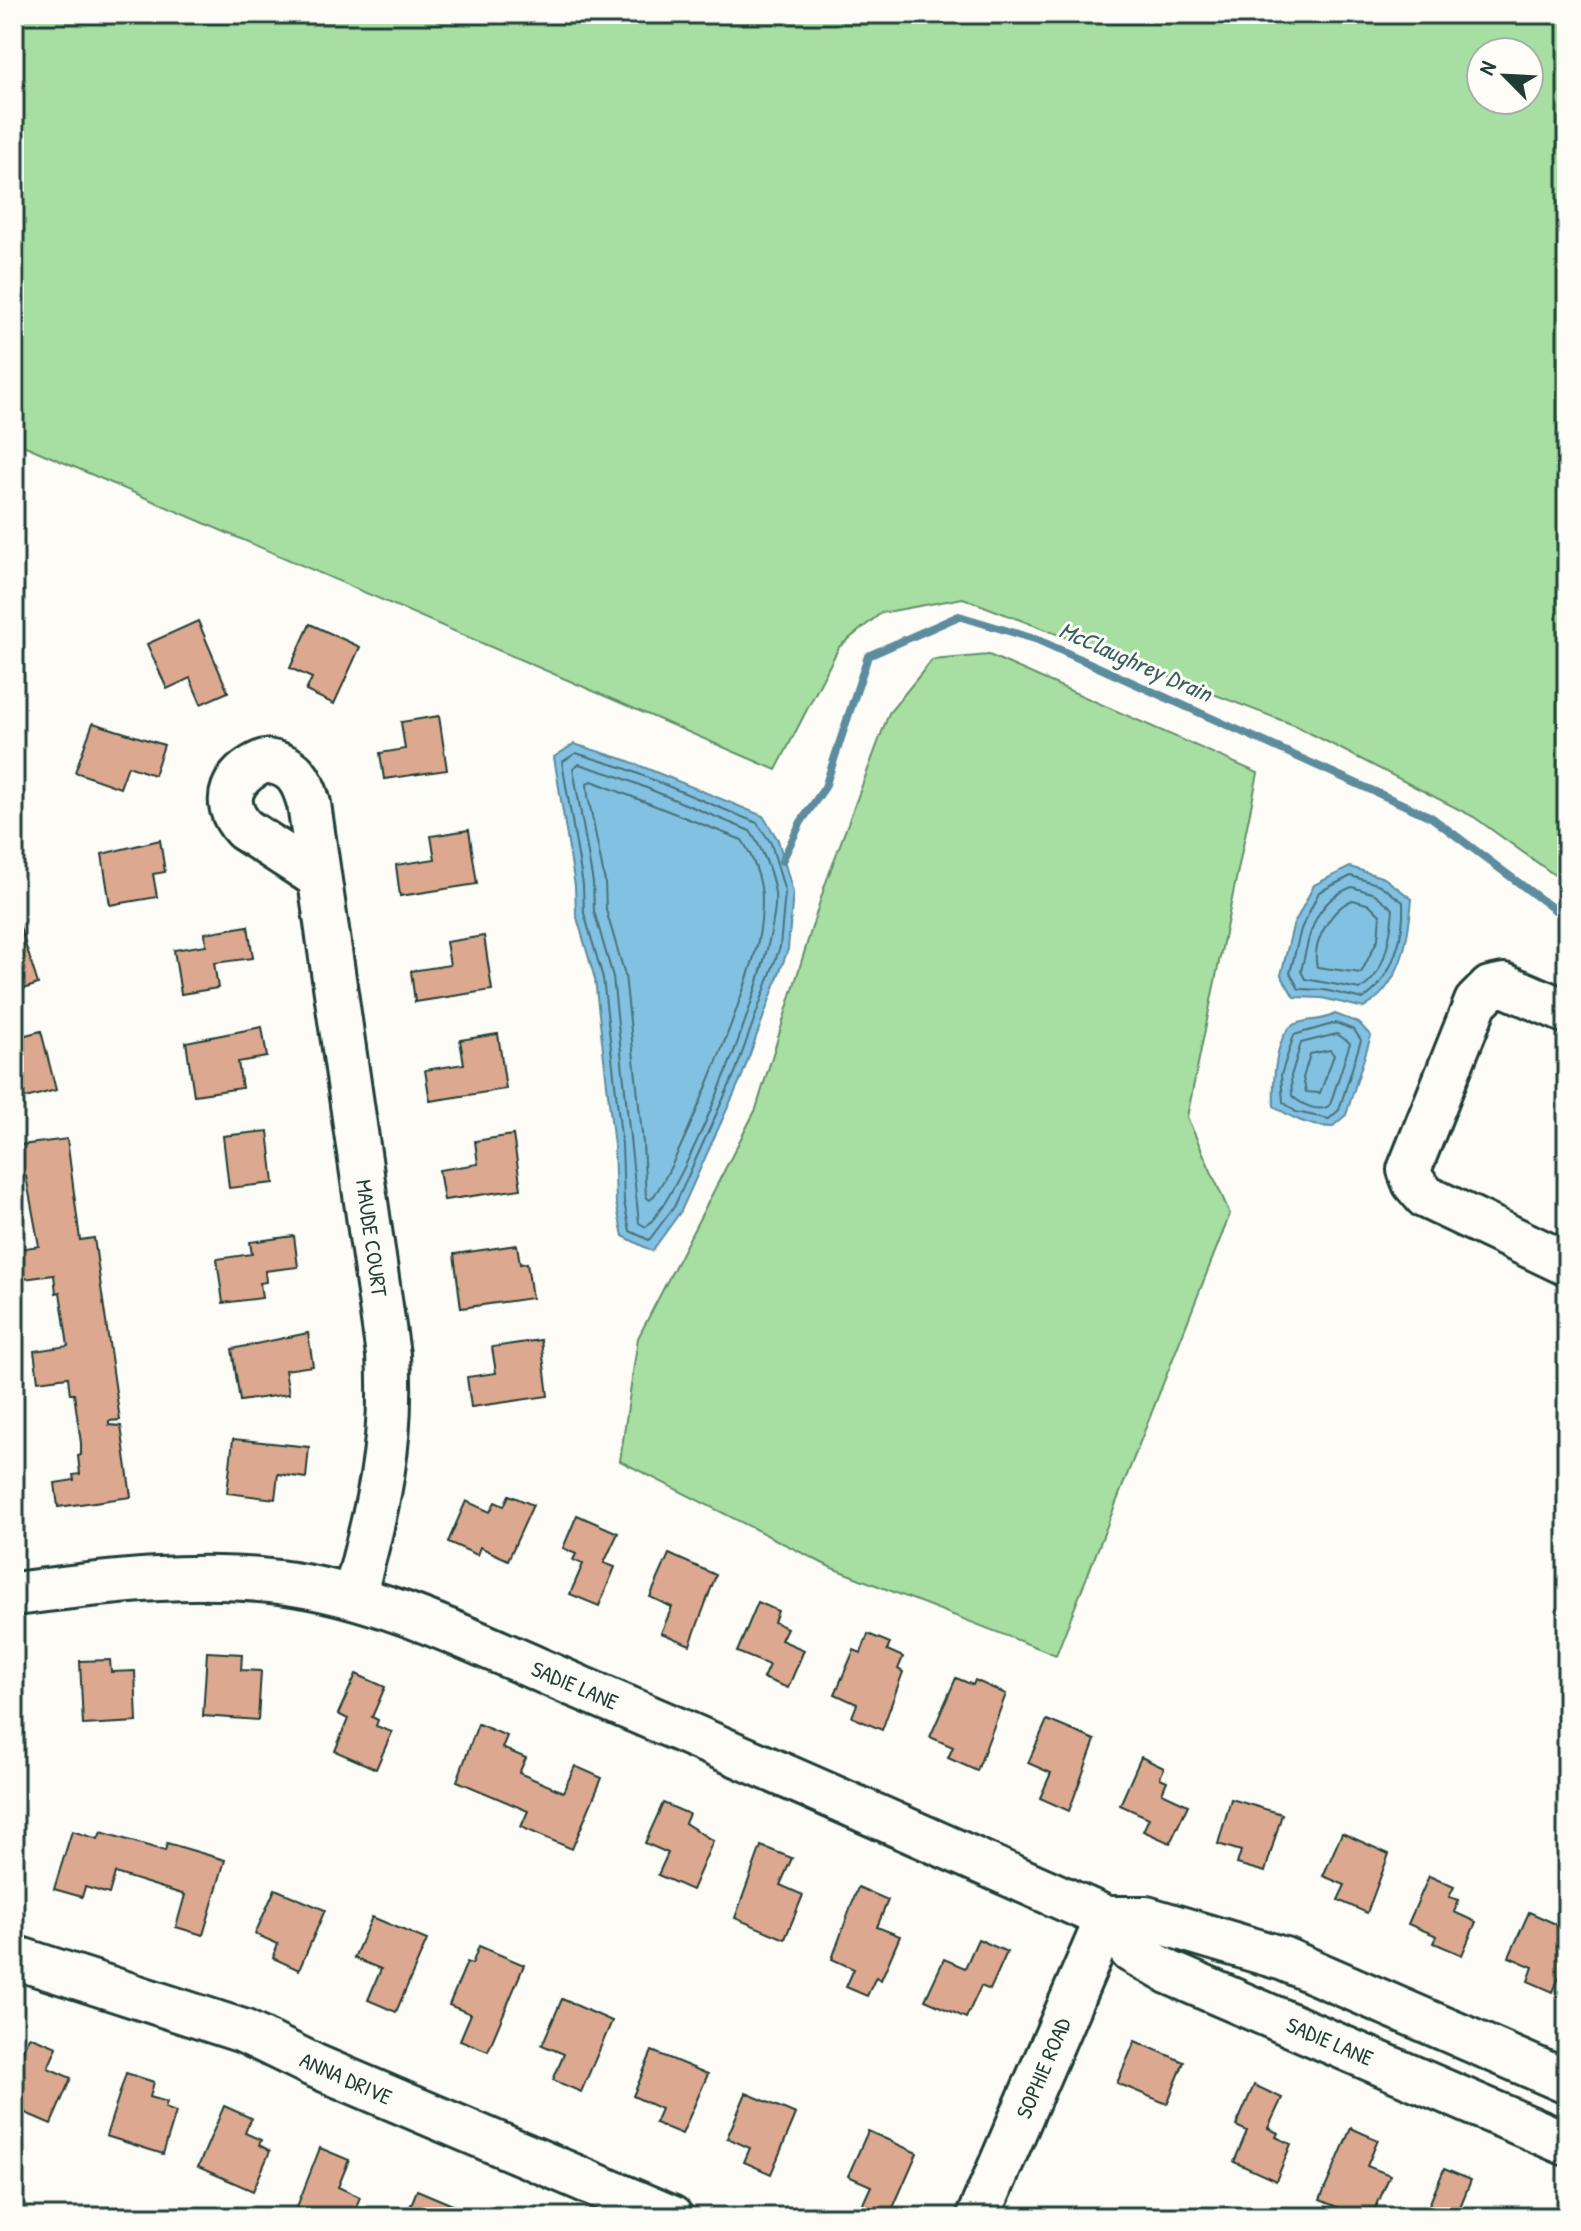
<svg xmlns="http://www.w3.org/2000/svg" width="1581" height="2231" viewBox="0 0 1581 2231" font-family="'Patrick Hand',sans-serif">
	<style>
		.green { fill: #a7dfa2; stroke: #638e6b; stroke-width: 2; fill-rule: evenodd }
		.water { fill: #83c1e3; stroke: #5b8c9d; stroke-width: 2 }
		.lines { fill: none; stroke-linecap: round; stroke-linejoin: round }
		.shore { stroke: #47727a; stroke-width: 2 }
		.stream { stroke: #5b8c9d; stroke-width: 8 }
		.building { fill: #dca890; stroke: #1f3d34; stroke-width: 2 }
		.minor-casing { stroke: #1f3d34; stroke-width: 48 }
		.minor { stroke: #fdfcf7; stroke-width: 42 }
		.labels { text-anchor: middle; dominant-baseline: central; stroke-width: 6; stroke-linejoin: round; paint-order: stroke }
		.street-label { font-size: 22px; fill: #1f3d34; stroke: #fdfcf7 }
		.water-label { font-size: 24px; font-style: italic; fill: #385e60; stroke: #fdfcf7 }
	</style>
	<rect width="100%" height="100%" fill="#fdfcf7"/>
	<filter id="ink" filterUnits="userSpaceOnUse"><feTurbulence type="fractalNoise" baseFrequency=".0125" numOctaves="2"/><feDisplacementMap in="SourceGraphic" scale="16" xChannelSelector="R" yChannelSelector="G"/><feConvolveMatrix kernelMatrix="1 2 1 2 8 2 1 2 1" color-interpolation-filters="sRGB"/></filter>
	<g filter="url(#ink)">
		<g class="green">
			<path d="M14,14H1567V884L1474,817L1294,725L963,598L881,613L839,647L776,770L14,441ZM1481,52H1529V100H1481Z"/>
			<polygon points="989,655 1258,773 1187,1117 1230,1214 1056,1655 832,1568 620,1461 638,1338 756,1109 825,885 889,713 932,660"/>
		</g>
		<g class="water">
			<polygon points="574,744 626,760 763,816 778,840 793,892 788,949 742,1076 681,1211 652,1251 623,1236 616,1203 614,1146 595,979 576,914 575,886 554,757"/>
			<path d="M1350,867L1384,878L1412,899C1408,941 1402,984 1364,1008L1322,998L1294,997L1281,975L1293,926L1314,885Z"/>
			<path d="M1335,1014L1359,1023L1371,1036L1346,1115L1332,1127C1308,1126 1293,1119 1274,1106C1273,1086 1274,1029 1298,1023C1313,1018 1320,1022 1335,1014Z"/>
		</g>
		<g class="lines">
			<g class="shore">
				<polygon points="576,753 624,768 757,823 771,843 785,892 780,947 735,1073 674,1207 649,1240 630,1231 624,1202 622,1145 603,978 584,913 583,885 562,762"/>
				<path d="M579,764L620,777L750,831C762,848 772,872 775,893C781,949 687,1190 646,1227L639,1223L613,977L594,911L593,883L573,768Z"/>
				<path d="M592,781L742,840C752,855 762,880 762,898C762,911 761,927 758,940C752,978 674,1179 650,1200L646,1197L643,1143L625,975L606,910L605,882L588,796L587,783Z"/>
				<path d="M1351,876L1380,885L1403,902C1405,935 1392,981 1363,999L1324,990L1299,989L1290,973L1301,929L1319,892Z"/>
				<path d="M1352,887L1375,894L1393,909C1391,933 1385,977 1360,989L1305,979L1301,971C1310,934 1313,902 1352,887Z"/>
				<path d="M1353,900L1370,905L1380,915L1378,939L1361,973L1317,967C1311,944 1331,908 1353,900Z"/>
				<polygon points="1336,1023 1354,1030 1361,1040 1339,1110 1329,1119 1296,1112 1283,1102 1281,1075 1294,1035"/>
				<path d="M1337,1034L1350,1043L1330,1105C1319,1114 1301,1104 1292,1096L1291,1076L1301,1043Z"/>
				<polygon points="1330,1050 1334,1055 1320,1093 1306,1092 1303,1078 1310,1054"/>
			</g>
			<polyline class="stream" points="782,861 801,822 825,787 868,656 959,616 1038,640 1431,817 1567,919"/>
		</g>
		<g class="building">
			<polygon points="198,621 228,692 201,704 190,678 167,689 147,644"/>
			<polygon points="310,624 360,647 334,704 306,691 312,678 290,668"/>
			<polygon points="439,716 447,770 384,779 380,753 405,749 401,722"/>
			<polygon points="93,723 164,745 154,775 128,766 120,788 75,772"/>
			<polygon points="469,830 477,884 400,896 396,865 435,859 431,836"/>
			<polygon points="160,840 165,872 153,874 157,897 110,905 102,854"/>
			<polygon points="19,924 38,984 14,992 14,925"/>
			<polygon points="248,926 253,958 214,963 218,988 181,994 174,950 206,945 205,933"/>
			<polygon points="484,936 492,990 415,1002 411,971 450,965 446,942"/>
			<polygon points="262,1027 267,1057 238,1062 242,1088 194,1095 186,1042"/>
			<polygon points="41,1031 56,1090 14,1101 14,1038"/>
			<polygon points="498,1034 506,1089 430,1101 425,1070 464,1064 460,1040"/>
			<polygon points="268,1131 274,1183 229,1188 223,1136"/>
			<polygon points="513,1135 521,1189 444,1200 439,1170 478,1164 475,1141"/>
			<polygon points="67,1139 80,1240 94,1238 120,1420 109,1421 109,1425 121,1426 131,1497 58,1507 55,1483 74,1480 73,1475 80,1474 78,1456 81,1455 81,1443 74,1394 70,1394 68,1377 38,1381 34,1351 68,1346 60,1292 56,1293 54,1275 24,1279 19,1249 39,1246 26,1176 14,1177 14,1146"/>
			<polygon points="294,1236 298,1267 265,1271 266,1282 260,1283 262,1298 223,1303 217,1259 252,1254 250,1242"/>
			<polygon points="517,1245 520,1264 527,1263 532,1298 461,1308 454,1254"/>
			<polygon points="308,1333 313,1366 285,1370 289,1394 240,1401 232,1349"/>
			<polygon points="541,1340 548,1396 471,1407 467,1377 496,1373 492,1347"/>
			<polygon points="233,1439 309,1447 306,1478 278,1474 275,1499 227,1493"/>
			<polygon points="509,1495 533,1505 508,1560 480,1547 477,1555 448,1542 466,1501 490,1512 495,1502 504,1506"/>
			<polygon points="577,1515 618,1533 604,1563 615,1567 599,1606 570,1594 583,1564 573,1560 576,1554 563,1548"/>
			<polygon points="669,1554 716,1575 690,1645 661,1633 672,1607 650,1597"/>
			<polygon points="758,1602 778,1611 774,1622 787,1628 781,1640 804,1650 788,1688 763,1678 769,1665 737,1652"/>
			<polygon points="868,1634 890,1643 887,1650 903,1657 898,1669 903,1672 882,1730 852,1717 857,1704 835,1694 854,1650 861,1653"/>
			<polygon points="207,1652 242,1654 241,1670 261,1671 258,1720 203,1716"/>
			<polygon points="110,1660 111,1672 135,1671 137,1722 83,1725 80,1661"/>
			<polygon points="356,1674 385,1687 372,1717 378,1720 376,1726 392,1732 376,1769 335,1751 348,1719 338,1714"/>
			<polygon points="956,1678 973,1685 975,1680 1006,1694 977,1771 948,1758 953,1747 930,1737"/>
			<polygon points="1047,1720 1095,1740 1069,1811 1040,1798 1051,1773 1028,1763"/>
			<polygon points="478,1724 507,1736 502,1748 526,1758 519,1773 563,1792 575,1766 602,1778 572,1849 521,1827 528,1811 457,1781"/>
			<polygon points="1141,1757 1164,1768 1160,1778 1167,1781 1162,1793 1188,1805 1170,1843 1143,1831 1149,1818 1120,1805"/>
			<polygon points="1231,1799 1282,1814 1265,1872 1237,1864 1241,1851 1218,1844"/>
			<polygon points="663,1803 689,1814 685,1823 713,1841 692,1890 658,1875 668,1853 645,1843"/>
			<polygon points="72,1831 98,1839 101,1832 165,1851 167,1843 225,1860 203,1935 176,1927 185,1895 115,1873 109,1894 85,1887 82,1897 54,1889"/>
			<polygon points="1342,1833 1389,1854 1367,1913 1338,1900 1345,1885 1323,1876"/>
			<polygon points="761,1846 792,1858 780,1885 803,1895 785,1939 735,1918"/>
			<polygon points="1429,1876 1454,1887 1449,1897 1459,1900 1454,1912 1476,1922 1462,1955 1434,1943 1437,1936 1408,1924"/>
			<polygon points="858,1887 888,1900 877,1927 900,1936 881,1980 876,1977 867,1996 846,1987 854,1969 832,1959"/>
			<polygon points="275,1889 325,1910 299,1970 273,1958 278,1944 255,1934"/>
			<polygon points="1529,1912 1567,1929 1567,1959 1553,1992 1528,1981 1533,1967 1509,1957"/>
			<polygon points="372,1917 427,1940 396,2012 368,2000 381,1969 354,1958"/>
			<polygon points="978,1939 1007,1952 990,1990 981,1986 966,2018 925,2000 944,1959 965,1968"/>
			<polygon points="479,1946 524,1965 488,2051 460,2040 471,2014 449,2005 467,1962 472,1964"/>
			<polygon points="562,1999 612,2021 581,2092 553,2080 564,2054 542,2045"/>
			<polygon points="29,2036 57,2047 48,2068 71,2078 51,2124 14,2108 14,2071"/>
			<polygon points="1135,2041 1184,2062 1167,2104 1117,2083"/>
			<polygon points="652,2051 708,2074 682,2134 655,2123 661,2109 633,2096"/>
			<polygon points="126,2073 154,2082 150,2097 167,2102 165,2108 176,2112 163,2154 106,2136"/>
			<polygon points="1254,2085 1282,2098 1268,2128 1278,2133 1276,2137 1291,2144 1276,2181 1234,2162 1247,2131 1236,2126"/>
			<polygon points="746,2093 796,2114 771,2174 744,2162 750,2148 727,2138"/>
			<polygon points="224,2106 251,2118 245,2133 261,2140 259,2145 270,2151 253,2191 198,2167"/>
			<polygon points="1351,2128 1378,2140 1367,2166 1390,2175 1372,2217 1361,2217 1320,2200"/>
			<polygon points="868,2131 917,2153 889,2217 857,2217 871,2186 848,2176"/>
			<polygon points="320,2148 349,2160 338,2187 360,2197 352,2217 293,2217"/>
			<polygon points="1444,2169 1471,2180 1456,2217 1424,2217"/>
			<polygon points="417,2190 481,2217 406,2217"/>
		</g>
		<g class="lines">
			<g class="minor-casing">
				<g id="minor">
					<path d="M318,877L244,829C218,801 233,774 265,761C293,764 302,778 309,804L388,1355C394,1446 377,1510 354,1597"/>
					<polyline points="1567,1012 1504,985 1490,988 1476,1002 1409,1170 1414,1183 1426,1197 1567,1264"/>
					<path d="M14,1594C103,1583 190,1571 279,1582C385,1595 484,1647 581,1688C757,1762 932,1841 1107,1918H1146L1284,1959L1567,2082"/>
					<polyline points="1107,1918 1131,1951 1168,1972 1567,2144"/>
					<polyline points="14,1957 243,2031 313,2065 671,2217"/>
					<polyline points="978,2217 1107,1918"/>
				</g>
			</g>
			<use href="#minor" class="minor"/>
		</g>
	</g>
	<g class="labels">
		<g class="street-label">
			<text transform="translate(372 1238) rotate(82)">MAUDE COURT</text>
			<text transform="translate(575 1685) rotate(23)">SADIE LANE</text>
			<text transform="translate(1330 2041) rotate(23)">SADIE LANE</text>
			<text transform="translate(1043 2068) rotate(-67)">SOPHIE ROAD</text>
			<text transform="translate(346 2078) rotate(24)">ANNA DRIVE</text>
		</g>
		<g class="water-label">
			<text transform="translate(1136 661) rotate(24)">McClaughrey Drain</text>
		</g>
	</g>
	<rect width="1581" height="2231" fill="none" stroke="#fdfcf7" stroke-width="48"/>
	<rect x="24" y="24" width="1533" height="2183" fill="none" stroke="#1f3d34" stroke-width="3" filter="url(#ink)"/>
	<g transform="translate(1505 76) rotate(294)"><circle r="38" fill="#fdfcf7" stroke="#a4b0a9" stroke-width="2"/>
	<path d="M0-6L14 30L0 20L-14 30Z" fill="#1f3d34"/>
	<text y="-12" font-size="22" font-weight="bold" text-anchor="middle" fill="#1f3d34">N</text>
	</g>
</svg>
